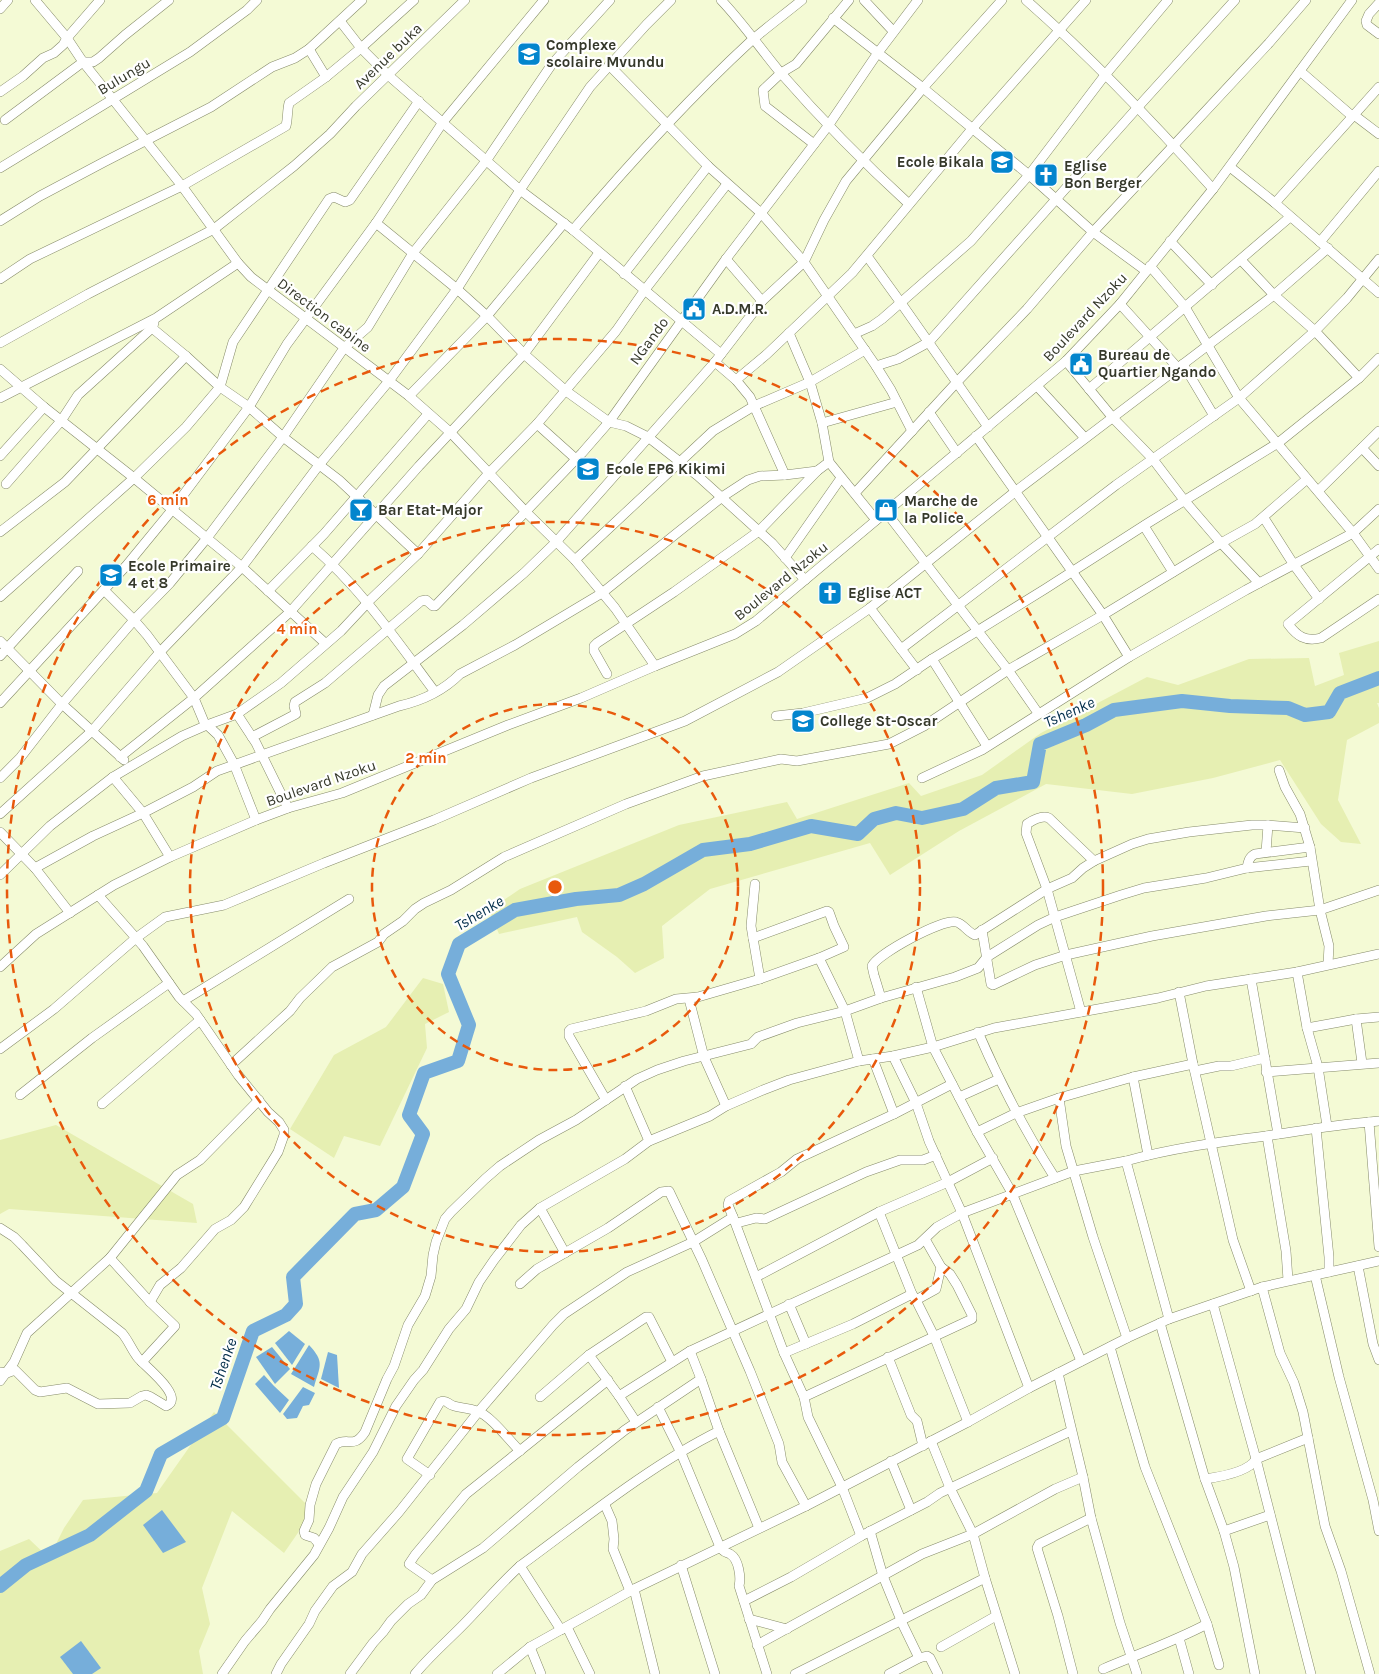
<svg xmlns="http://www.w3.org/2000/svg" width="1379" height="1674" viewBox="0 0 1379 1674" font-family="Karla,sans-serif">
	<style>
		.green { fill: #e6efb2 }
		.water { fill: #76aeda }
		.lines { fill: none; stroke-linecap: round; stroke-linejoin: round }
		.river { stroke: #76aeda; stroke-width: 14 }
		.minor-casing { stroke: #868b6a; stroke-width: 10 }
		.minor { stroke: #fff; stroke-width: 9 }
		.ring { fill: none; stroke: #e8590c; stroke-width: 2.5; stroke-dasharray: 9 6 }
		.labels { text-anchor: middle; dominant-baseline: central; stroke-width: 4.5; stroke-linejoin: round; paint-order: stroke }
		.poi-label { font-size: 15px; font-weight: bold; fill: #35382a; stroke: #fff; text-anchor: start }
		.street-label { font-size: 15px; fill: #35382a; stroke: #fff }
		.water-label { font-size: 16px; font-style: italic; fill: #002c49; stroke: #fff }
		.centre { fill: #e8590c; stroke: #fff; stroke-width: 2.5 }
		.ring-label { font-size: 15px; text-anchor: middle; font-weight: bold; fill: #e8590c; stroke: #fff; stroke-width: 4.5; stroke-linejoin: round; paint-order: stroke }
	</style>
	<rect width="100%" height="100%" fill="#f4fad5"/>
	<g class="green">
		<polygon points="1379,641 1379,703 1377,703 1379,708 1379,723 1347,740 1338,800 1361,844 1341,842 1321,824 1280,760 1213,778 1132,794 1046,784 959,831 890,875 870,843 710,889 662,926 664,958 635,973 617,957 582,932 577,917 499,934 489,910 520,889 679,825 787,802 797,819 909,783 921,796 982,775 1041,733 1147,677 1178,685 1249,659 1309,658 1315,686 1344,675 1339,653"/>
		<polygon points="423,978 443,984 449,1012 425,1024 427,1048 380,1146 344,1136 334,1158 290,1129 334,1055 386,1027"/>
		<polygon points="56,1125 193,1204 197,1223 9,1209 0,1214 0,1140"/>
		<polygon points="214,1412 313,1511 284,1553 232,1511 202,1588 210,1624 199,1651 203,1674 0,1674 0,1551 29,1539 49,1558 64,1528 83,1500 157,1493"/>
	</g>
	<g class="water">
		<polygon points="289,1331 305,1344 292,1365 275,1343"/>
		<path d="M309,1345C325,1362 320,1366 314,1387L291,1374Z"/>
		<polygon points="272,1347 290,1369 275,1384 256,1357"/>
		<polygon points="328,1352 337,1355 339,1388 321,1379"/>
		<polygon points="264,1375 274,1386 289,1400 280,1413 255,1384"/>
		<polygon points="303,1387 315,1393 309,1405 303,1406 297,1418 287,1419 283,1414"/>
		<polygon points="162,1510 186,1542 163,1553 143,1525"/>
		<polygon points="81,1641 101,1668 92,1674 73,1674 60,1657"/>
	</g>
	<g class="lines">
		<polyline class="river" points="0,1586 26,1565 90,1535 146,1491 161,1454 223,1418 253,1331 286,1315 296,1304 293,1277 355,1214 376,1210 403,1187 423,1134 409,1115 424,1073 458,1061 469,1025 448,974 459,944 515,910 576,899 619,895 644,884 703,850 750,844 811,826 858,834 874,819 896,813 922,818 963,809 996,788 1033,782 1040,744 1086,725 1114,710 1182,701 1230,706 1288,708 1305,715 1329,712 1340,693 1379,678"/>
		<g class="minor-casing">
			<g id="minor">
				<polyline points="35,0 67,38 83,62 182,186 238,263 251,277 409,396 451,433 526,512 575,560 615,608 655,666"/>
				<path d="M721,0C742,22 760,48 779,71C820,118 863,162 909,204"/>
				<polyline points="864,0 893,31"/>
				<path d="M1026,0C1093,59 1154,123 1213,189"/>
				<polyline points="1379,3 1369,14 1366,21 1367,25 1379,34"/>
				<polyline points="0,9 8,0"/>
				<polyline points="833,18 923,88 1029,175 1093,232 1146,271"/>
				<polyline points="340,21 361,48 388,75 520,190 573,230 721,354"/>
				<polyline points="309,49 326,77 361,48 414,0"/>
				<polyline points="609,65 708,166 761,213 804,262 876,366 891,390 912,431"/>
				<polyline points="1300,71 1352,116"/>
				<polyline points="0,92 23,76 43,58 54,53 63,45 67,38 100,0"/>
				<polyline points="1354,115 1379,134"/>
				<polyline points="5,120 83,62 93,62 99,58 125,35 169,0"/>
				<polyline points="814,144 765,106 763,90 781,73 796,64 849,0"/>
				<polyline points="1230,167 1275,203 1379,293"/>
				<polyline points="0,168 190,52 247,10 257,0"/>
				<polyline points="1275,203 1379,87"/>
				<polyline points="0,221 40,196 104,162 211,107 272,67 295,58 309,49 362,0"/>
				<polyline points="376,223 457,289 487,316 524,354 566,391 609,422 626,426 648,437 698,476 772,543 805,580"/>
				<path d="M573,230C629,164 687,100 751,41C767,27 785,14 802,0"/>
				<polyline points="1170,241 1212,285"/>
				<polyline points="1320,242 1379,171"/>
				<polyline points="867,256 901,303 988,427"/>
				<polyline points="726,259 762,301"/>
				<polyline points="1241,260 1274,295 1315,331 1359,378"/>
				<polyline points="1150,266 1185,307 1239,398 1353,533 1379,569"/>
				<polyline points="624,274 708,166"/>
				<path d="M0,279L30,259L182,186L286,126C288,118 287,111 289,103L326,77"/>
				<polyline points="1120,304 1178,368"/>
				<polyline points="152,328 186,356 220,387 249,407 283,437 339,480 418,554"/>
				<polyline points="789,333 810,382 822,423 829,462 876,520"/>
				<polyline points="854,334 872,326 882,319 971,241 1029,175 1105,75 1168,0"/>
				<polyline points="0,343 88,294 214,229 294,166 330,134 356,106 465,0"/>
				<polyline points="1066,361 1113,418 1152,458 1184,500 1221,543 1259,583"/>
				<polyline points="715,362 736,380 750,397 785,475"/>
				<polyline points="1183,364 1214,416"/>
				<polyline points="876,366 898,359 929,342 1138,107 1235,0"/>
				<polyline points="0,369 44,407 134,478 242,567 325,643"/>
				<polyline points="736,380 767,354 852,273 972,129 1086,0"/>
				<polyline points="1037,386 1085,438"/>
				<polyline points="1089,389 1290,217"/>
				<polyline points="409,396 487,316 564,223"/>
				<polyline points="0,398 156,318 238,263"/>
				<polyline points="929,412 957,453"/>
				<polyline points="822,423 897,402"/>
				<polyline points="537,424 576,459"/>
				<polyline points="976,436 1103,615 1129,657"/>
				<polyline points="1362,448 1379,466"/>
				<polyline points="0,456 44,407"/>
				<polyline points="6,484 61,421 78,395 152,328 154,323"/>
				<polyline points="1318,491 1379,431"/>
				<polyline points="855,493 956,383 1027,309 1093,232 1269,43 1306,0"/>
				<polyline points="886,512 1008,670 1038,713"/>
				<polyline points="1264,518 1294,565 1319,599"/>
				<polyline points="1144,526 1173,572"/>
				<polyline points="0,532 65,482 186,356"/>
				<path d="M312,546C361,588 397,641 435,692"/>
				<path d="M1379,549L1288,624C1297,636 1305,642 1321,638L1379,599"/>
				<polyline points="785,558 841,478"/>
				<polyline points="575,560 713,431 754,406 810,382 865,350"/>
				<polyline points="104,590 134,620 147,635 194,698 204,722 218,735 234,764 256,820"/>
				<polyline points="268,591 324,534 428,414"/>
				<polyline points="0,597 134,478 186,427 220,387 233,342 329,199 334,197 345,202 350,200 419,101"/>
				<polyline points="870,608 917,670"/>
				<polyline points="0,641 62,704 124,760"/>
				<polyline points="901,649 1116,485 1239,398 1315,331 1347,298 1379,259"/>
				<polyline points="0,656 78,571"/>
				<polyline points="932,659 987,746"/>
				<polyline points="607,674 594,651 594,646 597,643 674,592 759,531 817,471 829,462"/>
				<polyline points="0,703 126,566 172,510 249,407 287,344 376,223 443,122 544,0"/>
				<polyline points="237,714 256,743 288,808"/>
				<polyline points="373,715 378,695 384,686 463,625 524,573 556,542 715,362 762,301 804,262 824,220 846,181 923,88 1002,0"/>
				<polyline points="776,716 803,713 867,698 895,684 932,659 1045,589 1148,523 1278,443 1359,378 1379,358"/>
				<polyline points="252,737 296,714 294,706 295,702 325,683 421,601 426,600 433,606 435,606 582,453 609,422 726,259 828,126 877,54 918,0"/>
				<polyline points="120,757 194,698 290,612 419,466 524,354 599,253"/>
				<polyline points="1279,770 1285,787 1300,814 1310,847 1320,910 1329,946 1328,964"/>
				<polyline points="113,777 143,813 170,857"/>
				<polyline points="0,778 20,758 62,704 134,620 170,583 207,538 283,437 344,348 368,327 413,253 486,161 552,64 610,0"/>
				<polyline points="922,778 982,750 1129,657 1246,590 1353,533 1379,509"/>
				<polyline points="0,814 92,731 160,652 242,567 319,465 389,381 457,289 520,190 590,87 646,25 671,0"/>
				<polyline points="0,832 35,868 70,913"/>
				<polyline points="1266,852 1268,825"/>
				<path d="M35,868L93,836L143,813L193,787L217,771L399,706C421,701 443,691 460,674L515,645L602,593L722,497L748,480L760,476L785,475L817,471"/>
				<path d="M1247,868C1248,862 1249,857 1255,854L1310,847"/>
				<polyline points="0,875 50,826 113,777 182,736 207,725 237,714 281,683 341,631 371,599 418,554 489,473 537,424 616,331 644,291 727,184"/>
				<polyline points="755,884 751,926 760,979"/>
				<polyline points="98,895 143,946 179,997 196,1014 238,1075 268,1112 279,1122 284,1130 284,1135 278,1152 244,1207 231,1220 215,1229 181,1268 160,1285 150,1302"/>
				<polyline points="982,930 991,984 993,985 1035,965 1066,955 1152,936 1266,916 1320,910 1379,890"/>
				<polyline points="819,958 845,1011 859,1061"/>
				<polyline points="0,967 36,934 114,885 170,857 256,820 288,808 342,793 508,725 581,698 655,666 735,634 756,621 1066,361 1120,304 1213,189 1352,0"/>
				<polyline points="1297,972 1307,1028 1318,1067 1327,1126"/>
				<polyline points="1251,979 1278,1134"/>
				<polyline points="916,987 933,1047 977,1132 1012,1193 1081,1361"/>
				<polyline points="1179,992 1193,1064 1233,1240 1251,1291"/>
				<path d="M881,998L874,975L872,966C879,953 942,919 956,922C964,924 967,932 975,935L1047,889L1072,878L1083,868L1094,861L1132,844L1148,839L1189,832L1252,825H1268L1305,828"/>
				<polyline points="689,999 704,1057 726,1106"/>
				<polyline points="183,1001 349,899"/>
				<path d="M1081,1012L1047,889L1026,833L1027,824C1033,820 1042,815 1049,818L1094,861"/>
				<polyline points="1356,1019 1362,1063"/>
				<polyline points="1307,1028 1356,1019 1379,1017"/>
				<path d="M978,1032C1000,1083 1025,1131 1055,1178"/>
				<polyline points="0,1049 54,1009 136,938 165,917 224,905 324,863 434,820 531,778 685,721 778,672 870,608 1016,491 1274,295 1328,248"/>
				<polyline points="893,1056 916,1103 929,1141 962,1213 1029,1388"/>
				<polyline points="873,1059 894,1114"/>
				<polyline points="231,1065 290,1011 300,998 332,967 378,942 384,934 403,921 415,909 424,903 451,890 504,857 626,804 703,776 781,759 797,761 889,744 924,726 1008,670 1103,615 1221,543 1255,524 1307,479"/>
				<polyline points="1195,1071 1219,1066 1231,1066 1265,1058"/>
				<polyline points="1266,1072 1379,1063"/>
				<polyline points="1133,1077 1148,1155"/>
				<polyline points="625,1086 649,1141"/>
				<polyline points="20,1095 92,1038 169,983"/>
				<polyline points="959,1097 999,1079"/>
				<polyline points="1059,1098 1066,1146 1093,1237 1127,1338"/>
				<polyline points="606,1100 569,1036 569,1031 571,1029 646,1011 676,999 698,997 760,979 819,958 844,947 834,926 829,912 827,911 753,938"/>
				<polyline points="102,1104 200,1020"/>
				<polyline points="1369,1122 1379,1121"/>
				<polyline points="1316,1128 1329,1257 1329,1272"/>
				<polyline points="977,1132 1016,1113 1059,1098 1133,1077 1193,1064"/>
				<polyline points="1267,1136 1286,1251 1288,1280"/>
				<polyline points="540,1208 565,1253"/>
				<polyline points="879,1212 912,1294 916,1300 934,1336 968,1422"/>
				<polyline points="733,1217 728,1205 729,1201 781,1172 797,1159 894,1114 952,1084"/>
				<polyline points="737,1223 756,1218 765,1219 866,1172 900,1160 923,1160 936,1155"/>
				<path d="M0,1228L14,1237L22,1245L56,1281L122,1333C129,1341 132,1351 139,1359C146,1367 186,1398 166,1406L151,1397L146,1395L142,1396L130,1403L98,1404L67,1388L40,1392L35,1390L15,1370L7,1373L0,1372"/>
				<polyline points="110,1258 150,1302 175,1326 142,1362"/>
				<polyline points="1358,1266 1373,1344 1379,1360"/>
				<polyline points="1315,1275 1339,1377 1373,1500 1379,1531"/>
				<polyline points="756,1277 879,1212 948,1182 993,1158"/>
				<polyline points="520,1284 537,1269 608,1228 661,1192 669,1191 702,1260 750,1371 779,1444 782,1462 806,1506"/>
				<polyline points="1262,1287 1280,1353 1294,1383 1303,1412 1325,1526 1341,1571 1370,1674"/>
				<polyline points="916,1300 936,1289 941,1267"/>
				<polyline points="789,1304 806,1344"/>
				<polyline points="1213,1304 1256,1459 1311,1674"/>
				<path d="M1169,1319L1126,1161C1172,1148 1219,1142 1266,1136C1300,1131 1334,1125 1369,1122L1379,1247"/>
				<polyline points="1160,1323 1205,1479 1224,1531 1234,1567 1255,1674"/>
				<polyline points="1110,1347 1145,1467 1207,1624 1219,1665"/>
				<polyline points="690,1351 701,1379 719,1431 759,1528"/>
				<polyline points="784,1353 853,1324 912,1294"/>
				<polyline points="888,1357 911,1415 917,1421 923,1446"/>
				<polyline points="1058,1373 1083,1477 1091,1518 1120,1623 1137,1674"/>
				<polyline points="608,1380 466,1494 415,1555 409,1564 432,1580 483,1548 578,1467 625,1430 701,1379"/>
				<polyline points="0,1381 14,1362 27,1333 110,1258 177,1175 200,1160 259,1100"/>
				<polyline points="619,1396 690,1351 918,1245 937,1227 962,1213 1074,1171 1126,1161"/>
				<polyline points="540,1397 589,1355"/>
				<polyline points="804,1397 972,1319 972,1315 957,1285 950,1274 941,1267 925,1239"/>
				<path d="M658,1407L681,1453L720,1547C724,1553 726,1552 730,1554C739,1559 741,1578 739,1586L767,1674"/>
				<polyline points="636,1422 619,1396 589,1355 646,1317 649,1317 672,1362"/>
				<polyline points="931,1441 950,1488 973,1534 985,1578 1015,1674"/>
				<polyline points="891,1461 911,1510"/>
				<path d="M430,1475L407,1459L440,1402C447,1399 447,1404 454,1406C461,1408 469,1408 477,1411C491,1416 508,1439 520,1451"/>
				<path d="M1205,1479C1219,1477 1249,1472 1256,1459L1308,1438"/>
				<polyline points="605,1505 612,1521 614,1539 613,1549 630,1591"/>
				<polyline points="870,1531 883,1576 903,1625 919,1658"/>
				<polyline points="1224,1531 1270,1515"/>
				<path d="M319,1544L314,1538L305,1535L304,1531L309,1520L310,1505L316,1484L336,1444C348,1437 354,1449 365,1432L387,1379L394,1366L408,1325L425,1296L431,1276L433,1255L436,1242L445,1219L451,1212L485,1179L500,1166L539,1140L576,1120L637,1079L657,1070L684,1061L751,1044L758,1037L797,1023L845,1011L881,998L955,977L978,968L987,957L1038,925L1055,917L1121,895L1144,888L1206,878L1247,868L1311,861"/>
				<polyline points="681,1565 715,1674"/>
				<polyline points="520,1566 561,1630"/>
				<polyline points="634,1589 655,1674"/>
				<polyline points="744,1601 791,1577 861,1536 927,1502 940,1493 1071,1431"/>
				<polyline points="749,1619 787,1629"/>
				<polyline points="567,1627 590,1674"/>
				<polyline points="1179,1638 1189,1674"/>
				<polyline points="757,1645 922,1554 973,1534 1055,1489 1083,1477"/>
				<polyline points="530,1647 541,1674"/>
				<polyline points="941,1647 996,1616"/>
				<path d="M1103,1669C1138,1654 1173,1642 1207,1624"/>
				<polyline points="222,1674 245,1641 262,1621 270,1609 314,1555 329,1528 343,1497 373,1452 396,1406 414,1380 423,1370 449,1329 466,1309 479,1282 494,1260 521,1225 540,1208 625,1159 649,1141 710,1116 726,1106 763,1090 789,1080 859,1061 893,1056 933,1047 994,1028 1158,998 1206,986 1297,972 1379,954"/>
				<polyline points="276,1674 281,1664 309,1624 315,1611 333,1586 352,1572 362,1554 399,1512 479,1411 553,1325 564,1314 627,1272 693,1242 733,1217 784,1353 804,1397 808,1417 842,1487 861,1536"/>
				<polyline points="350,1674 373,1643 383,1632 391,1621 408,1604 421,1595 432,1580"/>
				<path d="M415,1674C429,1657 445,1643 461,1627C481,1607 499,1585 520,1566C583,1520 649,1466 719,1431"/>
				<polyline points="497,1674 530,1647 634,1589 806,1506 968,1422 1029,1388 1127,1338 1169,1319 1262,1287 1379,1261"/>
				<polyline points="795,1674 985,1578"/>
				<polyline points="889,1674 919,1658 927,1656 930,1658 938,1674"/>
				<polyline points="1073,1674 1058,1616 1037,1548 1039,1544 1091,1518"/>
			</g>
		</g>
		<use href="#minor" class="minor"/>
	</g>
	<g class="ring">
		<circle cx="555" cy="887" r="183"/>
		<circle cx="555" cy="887" r="365"/>
		<circle cx="555" cy="887" r="548"/>
	</g>
	<defs>
		<g id="school-square" transform="scale(1.25)"><rect x="-9" y="-9" width="18" height="18" rx="4" fill="#0385cd" stroke="#fff"/><path d="M0-5L7-2L0 1L-7-2ZM-4 1L0 2.5L4 1V4Q0 6-4 4Z" fill="#fff"/></g>
		<g id="church-square" transform="scale(1.25)"><rect x="-9" y="-9" width="18" height="18" rx="4" fill="#0385cd" stroke="#fff"/><path d="M-1.2-6h2.4v3.5h3.3v2.4h-3.3V6h-2.4V-.1h-3.3v-2.4h3.3Z" fill="#fff"/></g>
		<g id="civic-square" transform="scale(1.25)"><rect x="-9" y="-9" width="18" height="18" rx="4" fill="#0385cd" stroke="#fff"/><path d="M-.6-6.5H3V-4.5H.6V-3L4-1V1h2V6H-6V1h2V-1L-.6-3ZM-1.2 2.5V6h2.4V2.5Z" fill="#fff"/></g>
		<g id="bar-square" transform="scale(1.25)"><rect x="-9" y="-9" width="18" height="18" rx="4" fill="#0385cd" stroke="#fff"/><path d="M-6-5H6L.8 .8V4.5H3.5V6h-7V4.5H-.8V.8Z" fill="#fff"/></g>
		<g id="shop-square" transform="scale(1.25)"><rect x="-9" y="-9" width="18" height="18" rx="4" fill="#0385cd" stroke="#fff"/><path d="M-5-2.5h2.3a2.7 3.5 0 0 1 5.4 0H5L5.5 6h-11ZM-1.5-2.5h3a1.5 2.3 0 0 0-3 0Z" fill="#fff"/></g>
	</defs>
	<g fill-rule="evenodd">
		<use href="#school-square" x="529" y="54"/>
		<use href="#school-square" x="1002" y="162"/>
		<use href="#church-square" x="1046" y="175"/>
		<use href="#civic-square" x="694" y="309"/>
		<use href="#civic-square" x="1081" y="364"/>
		<use href="#school-square" x="588" y="469"/>
		<use href="#bar-square" x="361" y="510"/>
		<use href="#shop-square" x="886" y="510"/>
		<use href="#school-square" x="111" y="575"/>
		<use href="#church-square" x="830" y="593"/>
		<use href="#school-square" x="803" y="721"/>
	</g>
	<g class="labels">
		<g class="poi-label">
			<text x="546" y="45">Complexe<tspan x="546" dy="17">scolaire Mvundu</tspan></text>
			<text x="984" y="162" text-anchor="end">Ecole Bikala</text>
			<text x="1064" y="166">Eglise<tspan x="1064" dy="17">Bon Berger</tspan></text>
			<text x="712" y="309">A.D.M.R.</text>
			<text x="1098" y="355">Bureau de<tspan x="1098" dy="17">Quartier Ngando</tspan></text>
			<text x="606" y="469">Ecole EP6 Kikimi</text>
			<text x="904" y="501">Marche de<tspan x="904" dy="17">la Police</tspan></text>
			<text x="378" y="510">Bar Etat-Major</text>
			<text x="128" y="566">Ecole Primaire<tspan x="128" dy="17">4 et 8</tspan></text>
			<text x="848" y="593">Eglise ACT</text>
			<text x="820" y="721">College St-Oscar</text>
		</g>
		<g class="street-label">
			<text transform="translate(388 56) rotate(-44)">Avenue buka</text>
			<text transform="translate(124 76) rotate(-31)">Bulungu</text>
			<text transform="translate(324 315) rotate(37)">Direction cabine</text>
			<text transform="translate(1085 317) rotate(-47)">Boulevard Nzoku</text>
			<text transform="translate(649 341) rotate(-54)">NGando</text>
			<text transform="translate(781 581) rotate(-39)">Boulevard Nzoku</text>
			<text transform="translate(321 783) rotate(-19)">Boulevard Nzoku</text>
		</g>
		<g class="water-label">
			<text transform="translate(1069 712) rotate(-24)">Tshenke</text>
			<text transform="translate(479 913) rotate(-31)">Tshenke</text>
			<text transform="translate(223 1364) rotate(-71)">Tshenke</text>
		</g>
	</g>
	<circle cx="555" cy="887" r="8" class="centre"/>
	<g class="ring-label">
		<text x="168" y="505">6 min</text>
		<text x="297" y="634">4 min</text>
		<text x="426" y="763">2 min</text>
	</g>
</svg>
